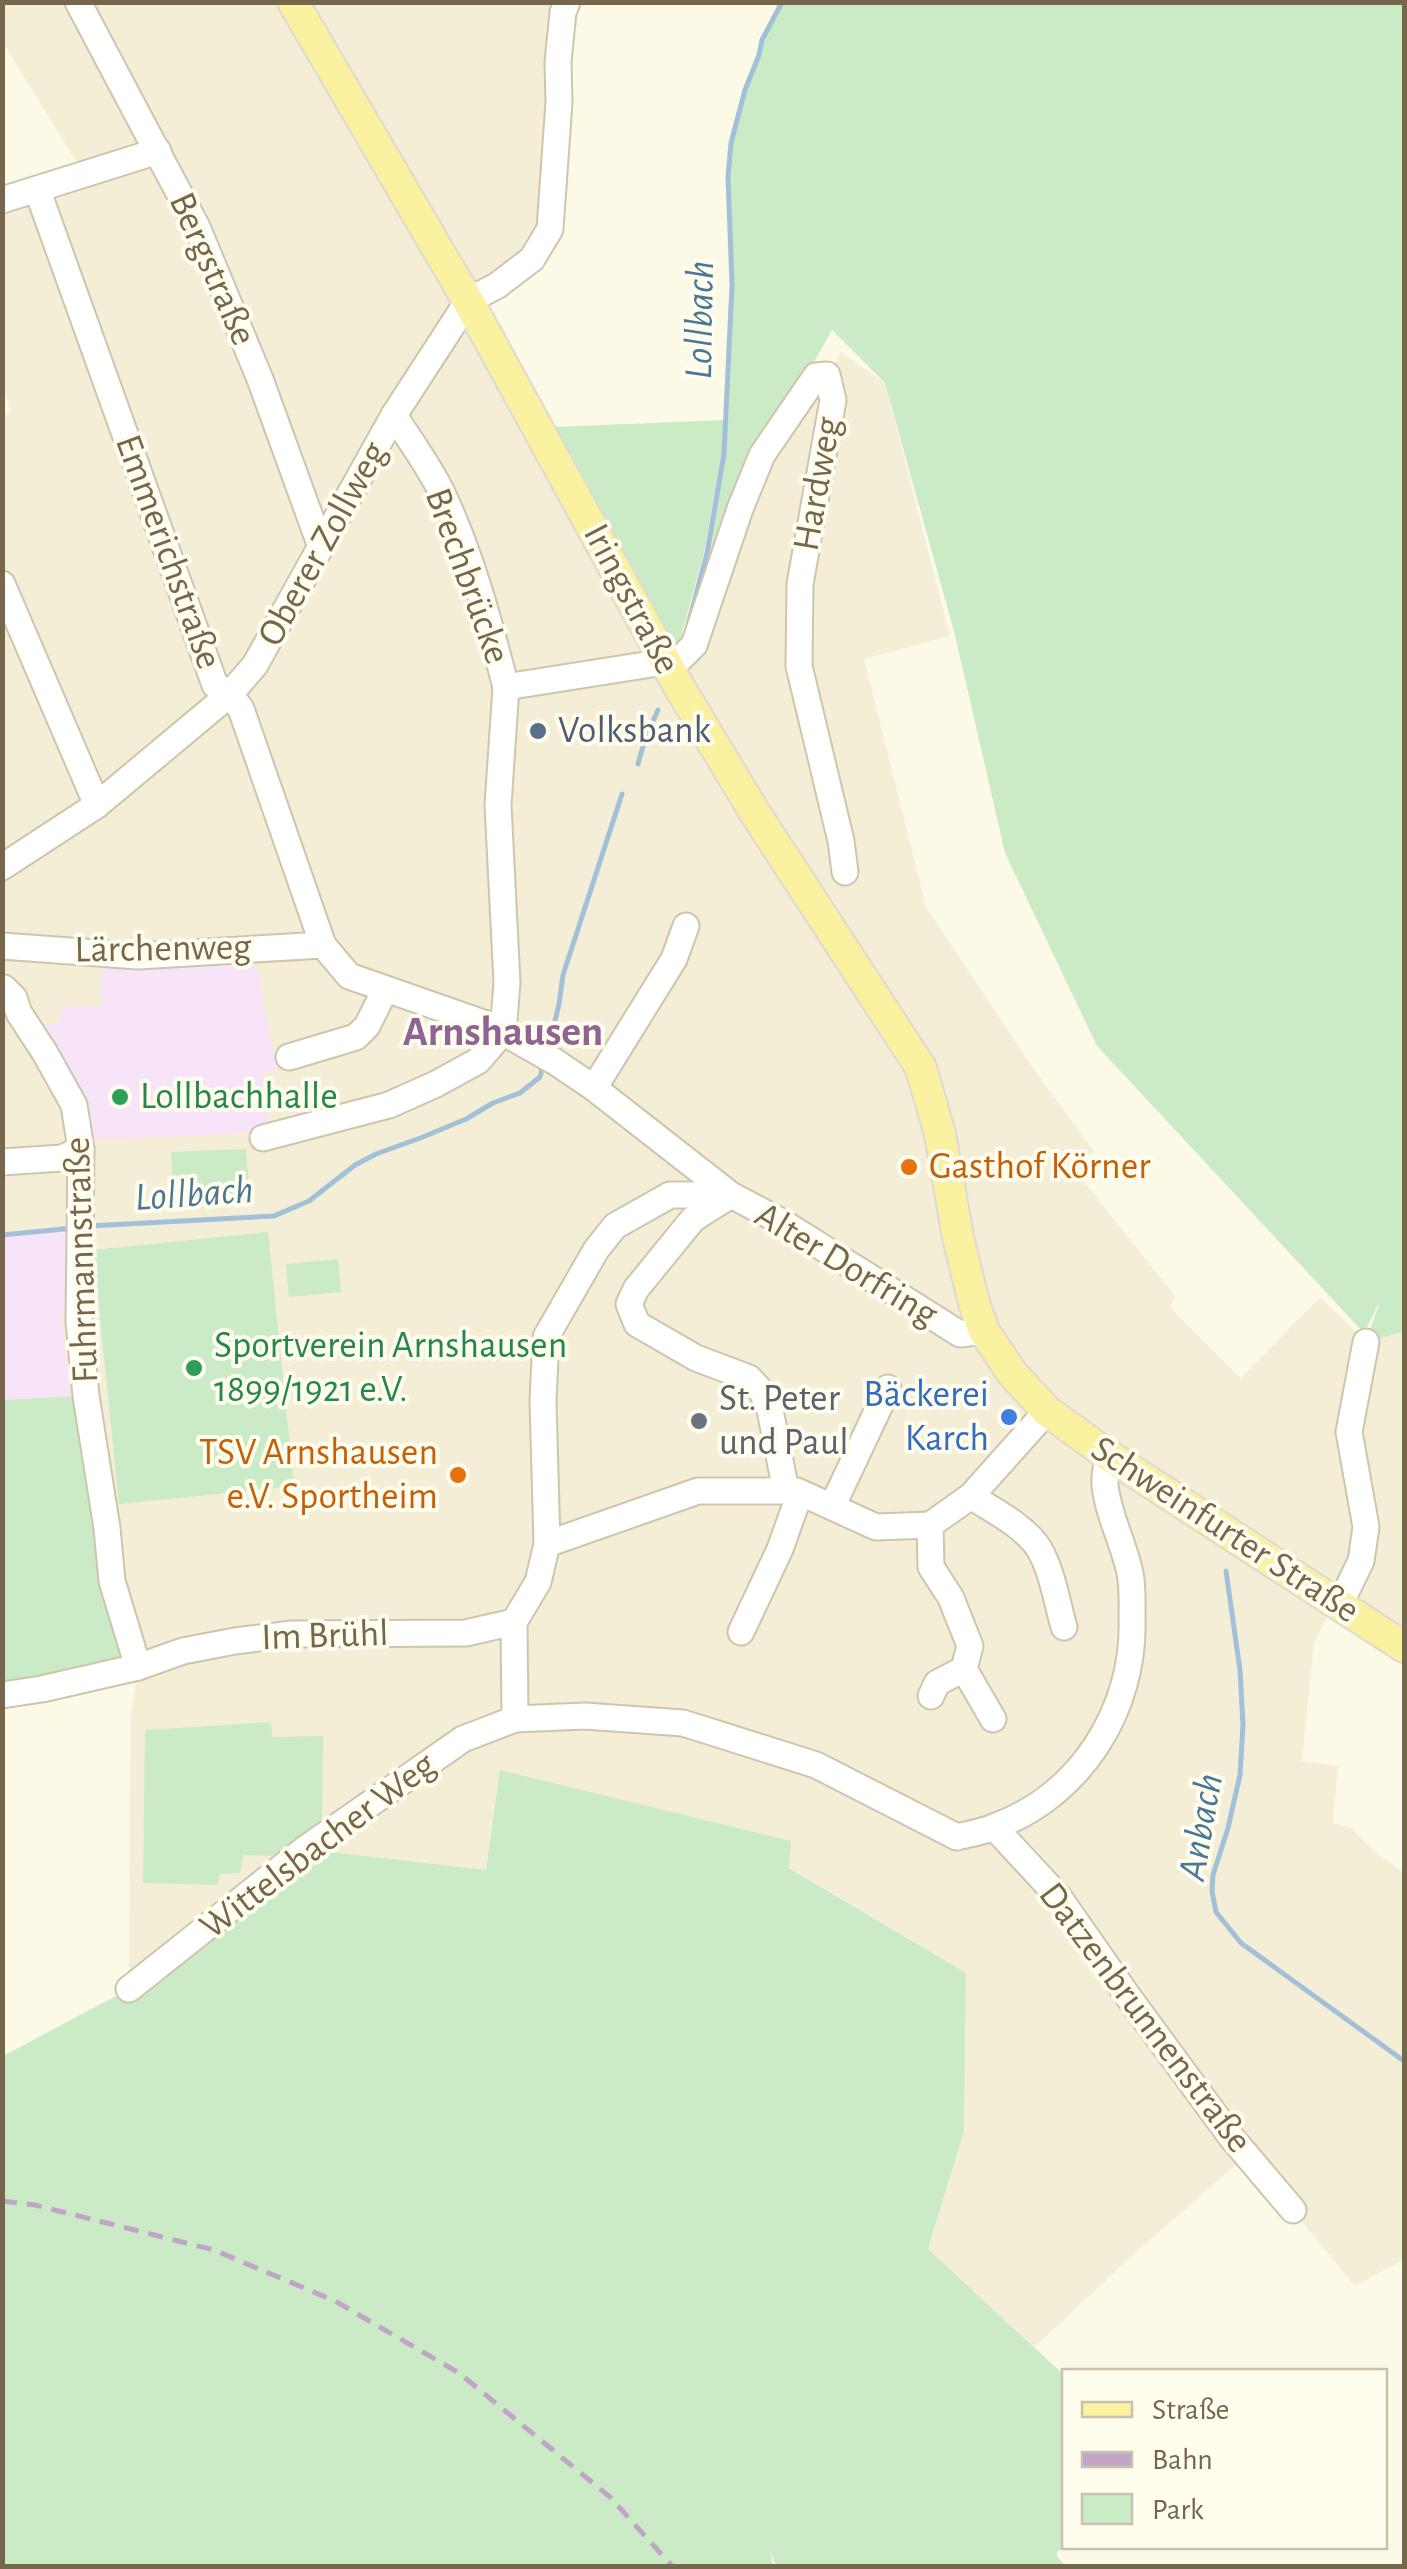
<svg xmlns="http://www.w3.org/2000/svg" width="1407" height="2569" viewBox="0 0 1407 2569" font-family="'Alegreya Sans',sans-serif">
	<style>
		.residential { fill: #f4eed6 }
		.education { fill: #f7e4f9 }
		.green { fill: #cbeac6 }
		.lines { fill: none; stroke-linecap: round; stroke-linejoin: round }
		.stream { stroke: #a2c1d8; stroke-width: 5 }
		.minor-casing { stroke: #cec5ad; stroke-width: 29 }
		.major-casing { stroke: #dedad4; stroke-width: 34 }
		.minor { stroke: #fff; stroke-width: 25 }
		.major { stroke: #faf1a1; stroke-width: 30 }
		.rail { stroke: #c0a5c7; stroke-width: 5; stroke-dasharray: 15 10; stroke-linecap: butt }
		.service-dot { fill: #5c6f8a; stroke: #fffdee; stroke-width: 4 }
		.leisure-dot { fill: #2e9e5b; stroke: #fffdee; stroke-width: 4 }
		.food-dot { fill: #e8710a; stroke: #fffdee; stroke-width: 4 }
		.shop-dot { fill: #3f7fe0; stroke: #fffdee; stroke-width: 4 }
		.worship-dot { fill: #6b7280; stroke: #fffdee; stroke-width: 4 }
		.labels { text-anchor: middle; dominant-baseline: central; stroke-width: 8; stroke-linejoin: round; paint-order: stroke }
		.street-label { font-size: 38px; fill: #76664b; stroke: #fffdee }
		.service-label { font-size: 38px; fill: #4e5e75; stroke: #fffdee; text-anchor: start }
		.leisure-label { font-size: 38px; fill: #27864d; stroke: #fffdee; text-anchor: start }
		.food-label { font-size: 38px; fill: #c56008; stroke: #fffdee; text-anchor: start }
		.shop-label { font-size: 38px; fill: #366cbe; stroke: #fffdee; text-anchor: end }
		.worship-label { font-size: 38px; fill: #5b616d; stroke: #fffdee; text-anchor: start }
		.water-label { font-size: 40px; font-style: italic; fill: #4b7797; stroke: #fffdee }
		.quarter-label { font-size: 42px; font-weight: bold; fill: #8f6392; stroke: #fffdee }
	</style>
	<rect width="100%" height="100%" fill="#fcfae7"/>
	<polygon class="residential" points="3,3 567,3 550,229 469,301 665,662 681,658 762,455 828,375 841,352 885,383 950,636 864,659 926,907 1033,1068 1094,1151 1074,1169 1175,1296 1170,1307 1241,1378 1320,1297 1366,1342 1404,1332 1404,1652 1334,1604 1314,1642 1302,1761 1338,1766 1333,1823 1351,1828 1374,1851 1404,1873 1404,2259 1355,2286 1247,2155 1127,2260 1035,2347 928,2250 964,2131 966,1973 789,1867 500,1771 486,1870 305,1849 129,1989 130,1721 138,1667 86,1396 3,1400 2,415 11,412 2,387 3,200 84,174 3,43"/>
	<g class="education">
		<polygon points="255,961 277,1069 262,1073 271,1128 248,1133 94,1140 86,1110 36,1024 60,1024 62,1007 102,1006 102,964"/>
		<polygon points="65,1231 68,1306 61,1307 70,1398 3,1400 2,1237"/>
	</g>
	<g class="green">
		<path d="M782,3H1404V1332L1366,1342L1380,1301L1364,1333L1097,1046L1005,853L955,635L885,383L832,330L809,371L683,644C700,577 723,506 725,435L704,552L679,644L670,638L554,427L725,420C727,375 732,328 732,283C732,247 726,212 728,176C730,119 755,53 782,3Z"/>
		<polygon points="246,1149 250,1199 174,1203 171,1152"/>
		<polygon points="268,1232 294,1486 119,1504 93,1250"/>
		<polygon points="338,1259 341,1292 289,1297 286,1264"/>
		<polygon points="86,1396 138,1667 3,1695 2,1400"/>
		<polygon points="271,1722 272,1737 323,1736 322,1823 277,1856 243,1855 240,1873 220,1874 217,1885 143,1883 145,1730"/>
		<polygon points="500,1770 791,1841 789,1868 966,1973 964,2131 928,2249 1064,2375 1064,2546 1057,2552 1057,2556 1065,2566 776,2566 770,2551 773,2566 3,2566 3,2056 129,1989 305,1849 486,1870"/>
	</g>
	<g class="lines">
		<g class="stream">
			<polyline points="688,625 707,553 724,454 732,285 728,177 731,143 745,90 759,55 762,40 782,2"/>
			<polyline points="638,764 645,739 658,710"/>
			<polyline points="548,1050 559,1004 563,975 622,794"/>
			<polyline points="90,1226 274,1216 309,1201 355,1165 376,1154 423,1137 466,1119 493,1103 520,1093 540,1077 543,1065"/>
			<polyline points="2,1235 74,1228"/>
			<polyline points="1226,1571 1240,1670 1243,1725 1240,1775 1228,1828 1213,1875 1212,1891 1216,1912 1241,1943 1404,2061"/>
		</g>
		<g class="minor-casing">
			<g id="minor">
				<polyline points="78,2 197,227 260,379 321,547"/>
				<polyline points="37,189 215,685 230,694 241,709 323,945 349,976 492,1026 554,1061 594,1088 731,1195 693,1219 636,1289 629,1304 637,1324 696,1358 749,1378 762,1392 770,1410 786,1491"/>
				<polyline points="2,200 158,151"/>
				<path d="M394,415C410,441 430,467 443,495C472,557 489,622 506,687"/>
				<polyline points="2,584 97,805"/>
				<polyline points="2,867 97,805 230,694 255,665 394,415 468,301 498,285 532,259 550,229 559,102 558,62 563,12 567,2"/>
				<polyline points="2,946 138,956 323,945"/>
				<polyline points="4,988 14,998 19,1013 45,1053 74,1105 81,1149 79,1322 86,1396 107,1528 112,1581 138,1667"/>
				<polyline points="289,1057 356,1037 367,1026 385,990"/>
				<polyline points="594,1088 674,959 686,926"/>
				<polyline points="263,1138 389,1105 436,1084 478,1061 503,1032 507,983 498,805 506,687 664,662 681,658 694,645 740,509 762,455 816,376 827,375 833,400 800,584 799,666 841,841 845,872"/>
				<polyline points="2,1162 62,1158 81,1149"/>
				<path d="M984,1331L960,1334L782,1222L731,1195H670L615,1226L596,1250L546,1337L543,1401L547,1544L538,1582L514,1622L515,1719L585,1716L683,1723L816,1765L957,1837C969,1834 982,1832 994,1827C1080,1796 1135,1710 1132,1619C1132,1604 1133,1588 1130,1573C1124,1544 1108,1515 1105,1485C1104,1476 1107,1465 1108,1455"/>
				<path d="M971,1496C992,1510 1019,1523 1035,1543C1051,1563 1057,1603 1064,1627"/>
				<polyline points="832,1507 888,1388"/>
				<polyline points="930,1525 931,1567 951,1598 970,1646 964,1669 993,1719"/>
				<polyline points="547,1544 698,1491 797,1491 876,1527 930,1525 971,1496 1047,1411"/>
				<polyline points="1339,1606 1361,1561 1366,1527 1349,1432 1366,1342"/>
				<polyline points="741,1632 780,1549 800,1493"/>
				<polyline points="2,1695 42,1689 138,1667 183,1651 235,1641 292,1634 466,1633 514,1622"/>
				<polyline points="931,1696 937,1683 964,1669"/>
				<polyline points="994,1827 1058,1896 1127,1995 1232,2138 1293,2210"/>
				<polyline points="129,1989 305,1849 463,1739 515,1719"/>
			</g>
		</g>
		<g class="major-casing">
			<polyline id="major" points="293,2 468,301 678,685 755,813 921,1068 940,1134 958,1237 974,1303 984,1331 1012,1373 1047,1411 1108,1455 1404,1647"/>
		</g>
		<use href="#minor" class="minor"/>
		<use href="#major" class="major"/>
		<polyline class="rail" points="2,2201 35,2205 214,2250 335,2301 459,2373 610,2497 672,2566"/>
	</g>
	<circle class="service-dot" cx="538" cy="731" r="10"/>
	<g class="leisure-dot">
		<circle cx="120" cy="1097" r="10"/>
		<circle cx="194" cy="1368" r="10"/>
	</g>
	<g class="food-dot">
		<circle cx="909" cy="1167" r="10"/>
		<circle cx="458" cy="1475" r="10"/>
	</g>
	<circle class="shop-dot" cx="1009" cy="1417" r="10"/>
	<circle class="worship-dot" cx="699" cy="1421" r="10"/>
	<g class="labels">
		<g class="street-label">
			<text transform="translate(212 269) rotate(66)">Bergstraße</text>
			<text transform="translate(818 484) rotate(-80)">Hardweg</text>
			<text transform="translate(323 544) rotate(-61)">Oberer Zollweg</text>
			<text transform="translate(168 552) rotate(70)">Emmerichstraße</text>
			<text transform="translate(467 576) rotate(70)">Brechbrücke</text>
			<text transform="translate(631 599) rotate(62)">Iringstraße</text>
			<text transform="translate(163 949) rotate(-1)">Lärchenweg</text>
			<text transform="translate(82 1260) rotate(-92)">Fuhrmannstraße</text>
			<text transform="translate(846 1265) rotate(31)">Alter Dorfring</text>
			<text transform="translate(1225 1530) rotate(33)">Schweinfurter Straße</text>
			<text transform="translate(325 1636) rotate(-2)">Im Brühl</text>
			<text transform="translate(318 1846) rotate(-37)">Wittelsbacher Weg</text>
			<text transform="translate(1145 2018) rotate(53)">Datzenbrunnenstraße</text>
		</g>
		<g class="service-label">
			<text x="558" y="731">Volksbank</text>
		</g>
		<g class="leisure-label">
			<text x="140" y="1097">Lollbachhalle</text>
			<text x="214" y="1346">Sportverein Arnshausen<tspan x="214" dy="44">1899/1921 e.V.</tspan></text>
		</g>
		<g class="food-label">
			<text x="929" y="1167">Gasthof Körner</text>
			<text x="438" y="1453" text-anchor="end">TSV Arnshausen<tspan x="438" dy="44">e.V. Sportheim</tspan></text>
		</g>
		<g class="shop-label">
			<text x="989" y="1395">Bäckerei<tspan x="989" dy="44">Karch</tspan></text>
		</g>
		<g class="worship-label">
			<text x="719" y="1399">St. Peter<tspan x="719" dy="44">und Paul</tspan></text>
		</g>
		<g class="water-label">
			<text transform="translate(700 320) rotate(-89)">Lollbach</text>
			<text transform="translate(194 1194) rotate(-4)">Lollbach</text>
			<text transform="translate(1201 1827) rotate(-80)">Anbach</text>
		</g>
		<g class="quarter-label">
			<text x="503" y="1032">Arnshausen</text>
		</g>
	</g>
	<rect width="1407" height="2569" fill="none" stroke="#76664b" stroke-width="10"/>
	<rect x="1062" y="2369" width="325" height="180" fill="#fffdee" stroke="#c8c1ad" stroke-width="2.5"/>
	<rect x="1082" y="2402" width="50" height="15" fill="#faf1a1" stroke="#c8c1ad" stroke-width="2.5"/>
	<text x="1152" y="2419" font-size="30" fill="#76664b">Straße</text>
	<rect x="1082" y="2452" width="50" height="15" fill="#c0a5c7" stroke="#c8c1ad" stroke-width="2.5"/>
	<text x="1152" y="2469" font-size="30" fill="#76664b">Bahn</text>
	<rect x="1082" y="2494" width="50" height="30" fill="#cbeac6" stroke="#c8c1ad" stroke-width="2.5"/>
	<text x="1152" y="2519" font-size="30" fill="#76664b">Park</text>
</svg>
